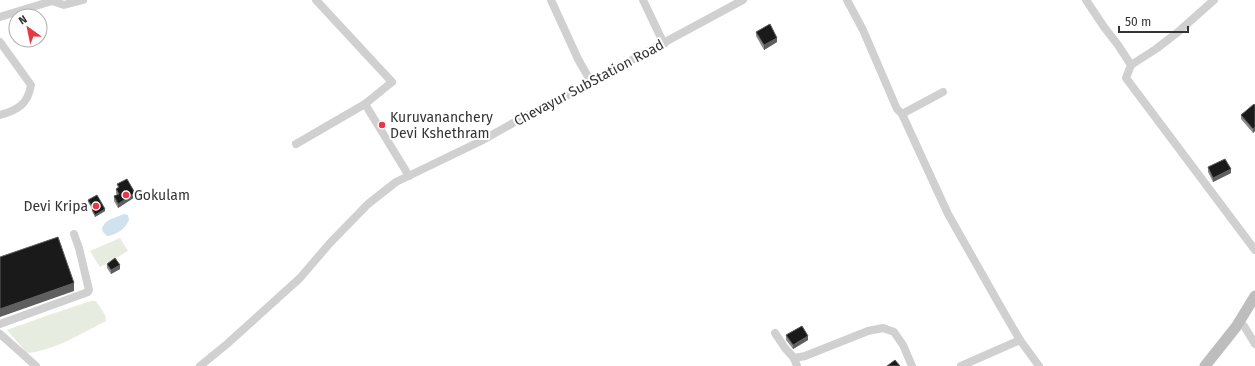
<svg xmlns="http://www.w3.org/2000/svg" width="1255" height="366" viewBox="0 0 1255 366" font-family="'Fira Sans',sans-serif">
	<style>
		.green { fill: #e6ecdf }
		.water { fill: #cfe2ee }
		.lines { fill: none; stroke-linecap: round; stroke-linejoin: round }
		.minor { stroke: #d0d0d0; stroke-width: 8 }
		.secondary { stroke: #bdbdbd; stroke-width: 11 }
		.wall { fill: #8c8c8c }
		.shaded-wall { fill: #5f5f5f }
		.building { fill: #1a1a1a; stroke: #5f5f5f }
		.poi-dot { fill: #e63946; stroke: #fff; stroke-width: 1.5 }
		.labels { text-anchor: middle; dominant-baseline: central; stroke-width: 4; stroke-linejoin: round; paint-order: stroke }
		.street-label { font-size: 14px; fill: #333; stroke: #fff }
		.poi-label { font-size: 14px; fill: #333; stroke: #fff; text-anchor: start }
	</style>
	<rect width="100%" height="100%" fill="#fff"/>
	<g class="green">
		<polygon points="120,238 128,251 100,267 90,251"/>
		<path d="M91,301H96L105,315L106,321C82,333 54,351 27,353L7,330L43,317Z"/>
	</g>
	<path class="water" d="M124,214L128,215L129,220C125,229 117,235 107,236L103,232L102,228L105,223L109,220Z"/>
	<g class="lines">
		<g class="minor">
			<polyline points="316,0 392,82 365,104 409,176"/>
			<polyline points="551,0 578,59 591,82"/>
			<polyline points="643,0 664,44"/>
			<polyline points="847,0 863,30 897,109 902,114 948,214 999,304 1020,340"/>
			<polyline points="1086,0 1104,27 1118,45 1131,65 1126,78 1255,250"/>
			<polyline points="0,17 52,1 64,5 83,0"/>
			<path d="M0,42L31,85C28,104 18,110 0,115"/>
			<polyline points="1131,65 1156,49 1178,32 1214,0"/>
			<polyline points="902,114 943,92"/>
			<polyline points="296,144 365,104"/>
			<polyline points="1239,322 1244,326 1255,344"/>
			<polyline points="0,324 88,292 89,290 79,248 74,234"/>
			<polyline points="775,333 785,348 794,358 805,356 868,331 883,328 894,332 903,345 912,366"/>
			<polyline points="0,334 36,366"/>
			<polyline points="794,358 797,366"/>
			<polyline points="200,366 227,344 300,278 330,243 368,204 396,182 481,141 522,118 586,86 591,82 743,0"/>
			<polyline points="961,366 1020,340 1039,366"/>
		</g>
		<polyline class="secondary" points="1205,366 1236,327 1255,296"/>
	</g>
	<g class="wall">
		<polygon points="756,32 777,42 764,50 756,36"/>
		<polygon points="1255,105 1255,131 1253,133 1241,119 1241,115"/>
		<polygon points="1208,167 1231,173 1213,182 1208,172"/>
		<polygon points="117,184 135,197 118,208 114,201 114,196 117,195 116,193 116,189 118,188"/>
		<polygon points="88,200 105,211 95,217 92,211 92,209 88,202"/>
		<polygon points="107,264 120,269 111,274 107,268"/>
		<polygon points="786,335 808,340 793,349 786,340"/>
	</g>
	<g class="shaded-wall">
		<polygon points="777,38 777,42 764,50 764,45"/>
		<polygon points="1255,127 1255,131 1253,133 1253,129"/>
		<polygon points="1231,169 1231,173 1213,182 1213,178"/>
		<polygon points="135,193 135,197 118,208 118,204"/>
		<polygon points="105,209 105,211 95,217 95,215"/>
		<polygon points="120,265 120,269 111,274 111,270"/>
		<polygon points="74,283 74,291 0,317 0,309"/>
		<polygon points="808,336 808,340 793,349 793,345"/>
	</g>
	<g class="building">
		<polygon points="770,24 777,38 764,45 756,32"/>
		<polygon points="1254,104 1255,105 1255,127 1253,129 1241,115"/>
		<polygon points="1225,159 1231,169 1213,178 1208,167"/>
		<polygon points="127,179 135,193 118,204 114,196 119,194 116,189 119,187 117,184"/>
		<polygon points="97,195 105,209 95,215 92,209 93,208 88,200"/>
		<polygon points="58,237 74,283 0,309 0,257"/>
		<polygon points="115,258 120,265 111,270 107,264"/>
		<polygon points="802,326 808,336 793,345 786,335"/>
		<polygon points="895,360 900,366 887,366"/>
	</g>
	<g class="poi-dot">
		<circle cx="382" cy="125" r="4"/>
		<circle cx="126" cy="195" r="4"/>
		<circle cx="96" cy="206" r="4"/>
	</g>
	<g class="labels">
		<g class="street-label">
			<text transform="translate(589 83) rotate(-28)">Chevayur SubStation Road</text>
		</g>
		<g class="poi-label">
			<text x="390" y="117">Kuruvananchery<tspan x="390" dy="16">Devi Kshethram</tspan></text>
			<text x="134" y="195">Gokulam</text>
			<text x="88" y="206" text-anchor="end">Devi Kripa</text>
		</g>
	</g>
	<g transform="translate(28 28) rotate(327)"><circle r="19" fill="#ffffff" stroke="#adadad"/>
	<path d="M0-3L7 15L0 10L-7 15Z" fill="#e63946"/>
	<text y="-6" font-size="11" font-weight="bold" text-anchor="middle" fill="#333333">N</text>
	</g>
	<path d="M1119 26v6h69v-6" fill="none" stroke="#333333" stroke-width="2"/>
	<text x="1125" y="26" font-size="12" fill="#333333" stroke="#ffffff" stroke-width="3" paint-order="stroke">50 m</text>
</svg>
